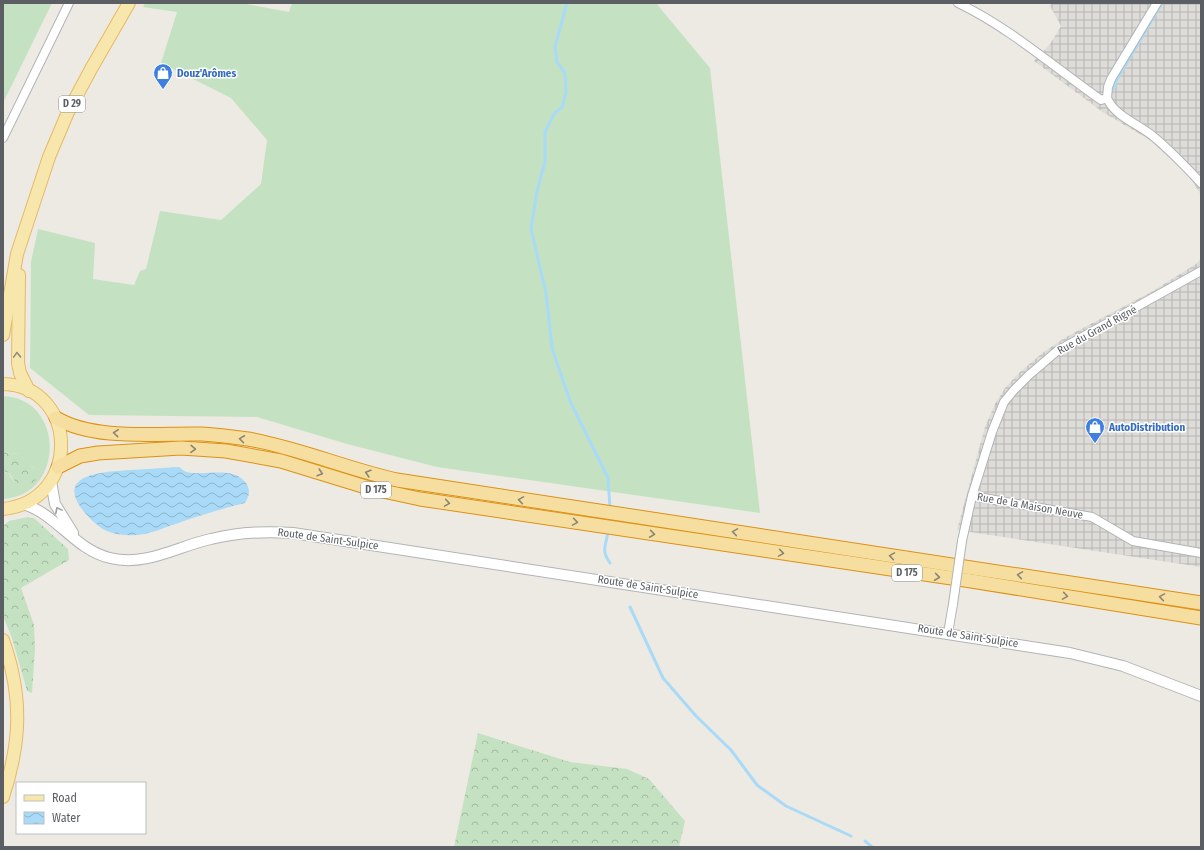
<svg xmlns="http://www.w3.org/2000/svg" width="1204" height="850" viewBox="0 0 1204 850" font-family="'Fira Sans Condensed',sans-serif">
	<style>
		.industrial { fill: url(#industrial-grid) }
		.grass { fill: #c4e2c2 }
		.forest { fill: url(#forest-crowns) }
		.water { fill: url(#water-waves) }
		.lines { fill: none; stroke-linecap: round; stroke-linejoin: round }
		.stream { stroke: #a9daf7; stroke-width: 3 }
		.minor-casing { stroke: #b1b4b7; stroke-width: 10 }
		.tertiary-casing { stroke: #b1b4b7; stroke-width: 12 }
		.primary-casing { stroke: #e5b964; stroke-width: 14 }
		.trunk-casing { stroke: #dc9114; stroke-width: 15 }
		.minor { stroke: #fff; stroke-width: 8 }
		.tertiary { stroke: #fff; stroke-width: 10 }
		.primary { stroke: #f8e7ad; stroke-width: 12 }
		.trunk { stroke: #f6dea0; stroke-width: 13 }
		.minor-bridge-casing { stroke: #b1b4b7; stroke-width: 10; stroke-linecap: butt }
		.minor-bridge { stroke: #fff; stroke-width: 8 }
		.oneway { stroke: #928f7d }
		.oneway2 { stroke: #8a8575 }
		.oneway3 { stroke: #9d9fa1 }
		.labels { text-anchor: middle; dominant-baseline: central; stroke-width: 3; stroke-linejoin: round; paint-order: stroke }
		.shield { fill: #fff; stroke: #8c8f92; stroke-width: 1 }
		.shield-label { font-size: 10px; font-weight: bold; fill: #5b5f63 }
		.shop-label { font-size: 11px; font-weight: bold; fill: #366cbe; stroke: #fff; text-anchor: start }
		.street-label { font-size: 11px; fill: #5b5f63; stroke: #fff }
	</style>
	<defs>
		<pattern id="industrial-grid" width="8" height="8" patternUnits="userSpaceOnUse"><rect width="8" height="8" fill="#dedcd8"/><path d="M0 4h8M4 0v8" fill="none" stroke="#b7b6b3"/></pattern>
		<pattern id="forest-crowns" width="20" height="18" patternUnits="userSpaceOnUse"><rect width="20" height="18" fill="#c4e2c2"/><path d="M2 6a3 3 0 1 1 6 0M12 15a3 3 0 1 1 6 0" fill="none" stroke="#a2baa1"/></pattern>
		<pattern id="water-waves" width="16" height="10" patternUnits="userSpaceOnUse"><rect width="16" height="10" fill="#a9daf7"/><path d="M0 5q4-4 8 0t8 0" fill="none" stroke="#8db4cc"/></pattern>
	</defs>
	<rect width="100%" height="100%" fill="#edeae3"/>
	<g class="industrial">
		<polygon points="1052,3 1201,3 1201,195 1189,176 1150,140 1104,113 1034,61 1050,44 1061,26 1050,6"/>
		<polygon points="1201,259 1201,567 957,530 985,427 995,404 1005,388 1019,373 1041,354 1066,337 1153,291 1196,264"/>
	</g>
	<g class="grass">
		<polygon points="3,3 52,3 3,103"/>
		<polygon points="145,3 241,3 289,12 292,3 656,3 710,68 760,513 437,467 347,444 257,417 89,415 30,368 31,262 38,229 95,243 93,279 134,285 140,271 146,269 160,211 221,220 261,184 267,140 231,98 161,63 177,12 143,7"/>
		<path d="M3,396C65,398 66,496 3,499V471L9,474L14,482L34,468L19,454L3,452Z"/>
	</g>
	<g class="forest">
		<path d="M3,452L19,454L27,459L39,476L33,484C5,486 19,475 3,471Z"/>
		<polygon points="28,517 35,519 68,549 69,560 21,588 34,625 35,649 32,693 27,691 12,638 3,616 3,526 9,521"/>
		<polygon points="478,733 570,762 627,769 649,779 685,821 679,847 454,847"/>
	</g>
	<path class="water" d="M179,467C182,469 185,472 187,472C206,477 232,465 246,483C251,490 249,497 245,503C224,508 202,515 181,522C163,528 145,537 126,535C106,534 98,527 85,513C52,473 104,472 131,470C147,469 163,468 179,467Z"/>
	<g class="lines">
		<g class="stream">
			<polyline points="567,3 555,47 557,62 565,73 566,92 562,107 554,114 545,132 545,162 537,191 531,229 546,293 552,348 570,401 608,478 610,508"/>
			<polyline points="1114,89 1116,81 1162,3"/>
			<path d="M608,530C607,545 600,549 610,563"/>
			<polyline points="630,607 663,678 696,716 731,750 757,785 786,806 851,836"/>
			<polyline points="865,841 872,847"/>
		</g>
		<g class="minor-casing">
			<g id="minor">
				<path d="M958,3C1010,28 1054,67 1101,100L1107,98"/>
				<path d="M1107,98C1115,117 1139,124 1154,137C1171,151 1186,167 1201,183"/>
				<polyline points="1107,98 1108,87 1111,79 1157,3"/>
				<polyline points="3,138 69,3"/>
				<polyline points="972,496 1092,517 1133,541 1201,553"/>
				<polyline points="962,541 972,496 992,432 1004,402 1014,390 1029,375 1057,351 1201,271"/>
				<polyline points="948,633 953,604"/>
			</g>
		</g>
		<g class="tertiary-casing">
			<g id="tertiary">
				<polyline points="51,481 55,504 73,533"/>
				<path d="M23,504C57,514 75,550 110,558C146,567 178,546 211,539C239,532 265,531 293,533L1070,653L1123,666L1201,696"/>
			</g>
		</g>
		<g class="primary-casing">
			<g id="primary">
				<polyline points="19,275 18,363 20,373 29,391"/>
				<polyline points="3,335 17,254 49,157 68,112 91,69 129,3"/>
				<path d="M3,384C79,386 82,501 3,509"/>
				<path d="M3,640C23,696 21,742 3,797"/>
			</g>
		</g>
		<g class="trunk-casing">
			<g id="trunk">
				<path d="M56,418C95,441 158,433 202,434C217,435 233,437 248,439C299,448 347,469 397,480L1201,603"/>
				<polyline points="58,467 80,456 98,453 181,448 226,451 281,461 369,488 420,499 965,580 1201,618"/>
			</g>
		</g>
		<use href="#minor" class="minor"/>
		<use href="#tertiary" class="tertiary"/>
		<use href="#primary" class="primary"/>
		<use href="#trunk" class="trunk"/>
		<g class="minor-bridge-casing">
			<polyline id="minor-bridge" points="953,604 962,541"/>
		</g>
		<use href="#minor-bridge" class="minor-bridge"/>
	</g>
	<defs><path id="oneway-chevron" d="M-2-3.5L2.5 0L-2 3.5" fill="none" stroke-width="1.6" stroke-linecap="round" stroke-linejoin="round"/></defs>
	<use class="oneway" href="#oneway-chevron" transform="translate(17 355) rotate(-92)"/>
	<g class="oneway2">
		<use href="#oneway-chevron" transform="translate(116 433) rotate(-175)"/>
		<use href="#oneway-chevron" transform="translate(242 439) rotate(-172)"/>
		<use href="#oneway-chevron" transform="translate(193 449) rotate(2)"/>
		<use href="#oneway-chevron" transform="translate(320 473) rotate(18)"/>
		<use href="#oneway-chevron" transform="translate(368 473) rotate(-164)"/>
		<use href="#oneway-chevron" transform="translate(521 500) rotate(-171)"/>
		<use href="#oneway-chevron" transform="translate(447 503) rotate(9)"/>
		<use href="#oneway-chevron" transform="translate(575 522) rotate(9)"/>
		<use href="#oneway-chevron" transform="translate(735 532) rotate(-171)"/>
		<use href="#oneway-chevron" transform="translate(652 534) rotate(8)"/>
		<use href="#oneway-chevron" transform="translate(781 553) rotate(9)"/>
		<use href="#oneway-chevron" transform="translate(892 556) rotate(-171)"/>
		<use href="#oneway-chevron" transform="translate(1020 575) rotate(-171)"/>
		<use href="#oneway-chevron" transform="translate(937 577) rotate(8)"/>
		<use href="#oneway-chevron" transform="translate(1065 596) rotate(9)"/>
		<use href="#oneway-chevron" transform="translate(1162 597) rotate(-171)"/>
	</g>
	<use class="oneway3" href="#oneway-chevron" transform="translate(58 510) rotate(-118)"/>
	<defs>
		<g id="shop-pin" transform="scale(1)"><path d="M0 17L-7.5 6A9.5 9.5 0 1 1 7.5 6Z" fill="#3f7fe0" stroke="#fff"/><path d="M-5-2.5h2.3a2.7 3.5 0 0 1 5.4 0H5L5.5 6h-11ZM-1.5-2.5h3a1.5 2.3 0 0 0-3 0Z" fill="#fff"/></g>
	</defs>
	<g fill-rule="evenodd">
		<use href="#shop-pin" x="163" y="73"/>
		<use href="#shop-pin" x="1095" y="427"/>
	</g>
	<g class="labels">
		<g class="shield">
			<rect x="59" y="96" width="26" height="16" rx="3"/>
			<rect x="361" y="482" width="30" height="16" rx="3"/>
			<rect x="892" y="565" width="30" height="16" rx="3"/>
		</g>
		<g class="shield-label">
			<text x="72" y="104">D 29</text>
			<text x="376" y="490">D 175</text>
			<text x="907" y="573">D 175</text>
		</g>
		<g class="shop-label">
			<text x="177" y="73">Douz'Arômes</text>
			<text x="1109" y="427">AutoDistribution</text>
		</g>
		<g class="street-label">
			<text transform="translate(1097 330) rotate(-29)">Rue du Grand Rigné</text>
			<text transform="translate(1030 506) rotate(10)">Rue de la Maison Neuve</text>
			<text transform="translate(328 539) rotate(8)">Route de Saint-Sulpice</text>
			<text transform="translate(648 587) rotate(9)">Route de Saint-Sulpice</text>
			<text transform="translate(968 636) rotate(9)">Route de Saint-Sulpice</text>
		</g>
	</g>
	<rect width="1204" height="850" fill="none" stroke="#5b5f63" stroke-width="8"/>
	<rect x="16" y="782" width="130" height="52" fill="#ffffff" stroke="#bdbfc1"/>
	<rect x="24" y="795" width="20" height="6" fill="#f8e7ad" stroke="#bdbfc1"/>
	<text x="52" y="802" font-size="12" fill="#5b5f63">Road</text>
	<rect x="24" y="812" width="20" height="12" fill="url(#water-waves)" stroke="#bdbfc1"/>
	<text x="52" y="822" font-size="12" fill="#5b5f63">Water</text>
</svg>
